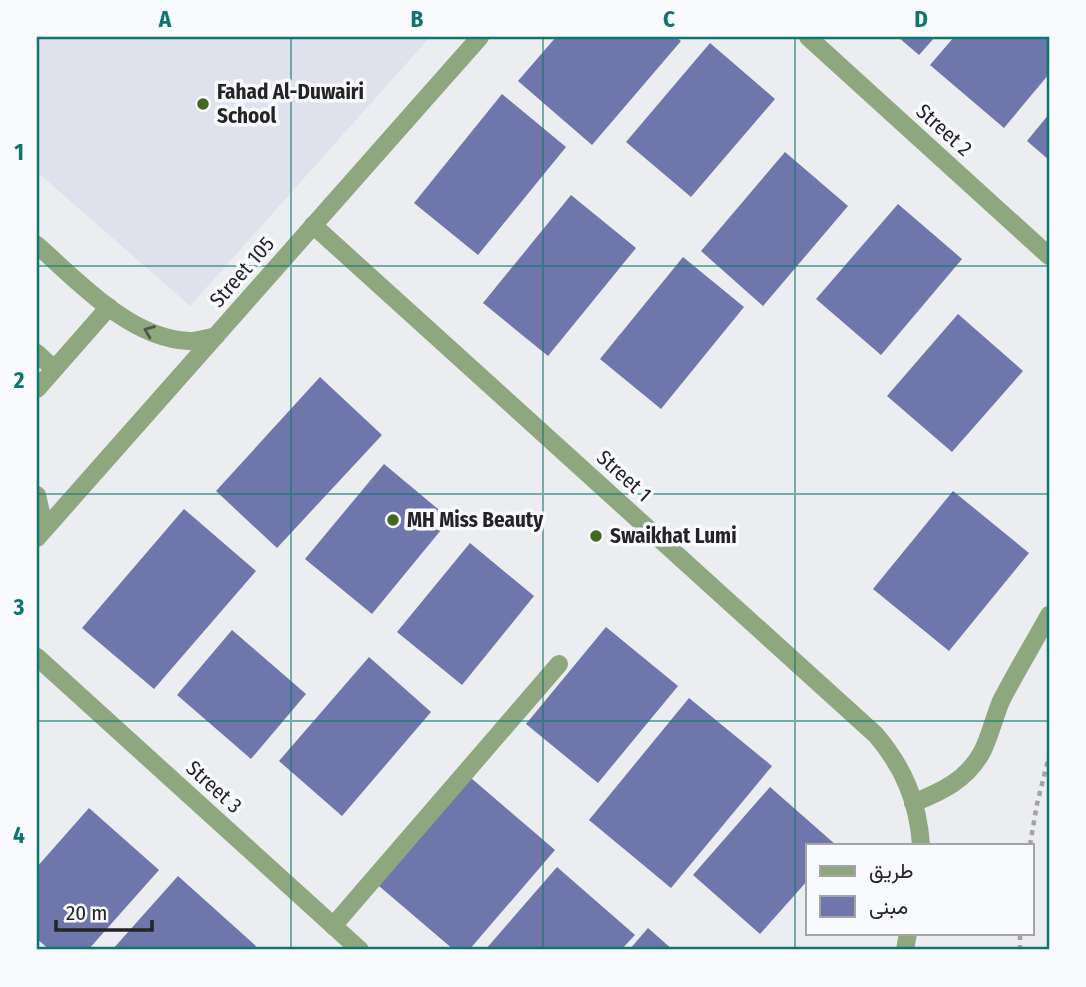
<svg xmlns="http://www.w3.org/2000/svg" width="1086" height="987" viewBox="0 0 1086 987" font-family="'Fira Sans Condensed',Vazirmatn,sans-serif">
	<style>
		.built { fill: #dfe2ed }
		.building { fill: #6e76ac }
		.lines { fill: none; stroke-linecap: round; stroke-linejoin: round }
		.path { stroke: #a4a4a7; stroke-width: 4.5; stroke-dasharray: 5 5; stroke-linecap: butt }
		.service { stroke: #8ea77e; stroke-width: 18 }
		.minor { stroke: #8ea77e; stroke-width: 18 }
		.oneway { stroke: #4e5849 }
		.grid { fill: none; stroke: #0f766e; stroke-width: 2; stroke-opacity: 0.55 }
		.poi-dot { fill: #426823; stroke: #f9fafe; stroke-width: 2.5 }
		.labels { text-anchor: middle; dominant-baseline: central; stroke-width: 7; stroke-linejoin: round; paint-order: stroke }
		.poi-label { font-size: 21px; font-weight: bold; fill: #242425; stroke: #f9fafe; text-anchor: start }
		.street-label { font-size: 21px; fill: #242425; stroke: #f9fafe }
		.neatline { fill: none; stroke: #0f766e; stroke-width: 2.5 }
		.grid-label { font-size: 23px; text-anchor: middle; font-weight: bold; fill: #0f766e }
	</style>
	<rect width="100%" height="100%" fill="#ecedf1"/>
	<polygon class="built" points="37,37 430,37 190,306 37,172"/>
	<g class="building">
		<polygon points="556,37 676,37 681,41 592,145 518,81"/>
		<polygon points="898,37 935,37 919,55"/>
		<polygon points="954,37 1049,37 1049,74 1004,128 930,65"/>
		<polygon points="710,43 775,99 691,197 626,142"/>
		<polygon points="502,94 566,147 478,255 414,203"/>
		<polygon points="1049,114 1049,160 1027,141"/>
		<polygon points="785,152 848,206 763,306 701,251"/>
		<polygon points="571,195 636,248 548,356 483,303"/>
		<polygon points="898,204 962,259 881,355 816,299"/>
		<polygon points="683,257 744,307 661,409 600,359"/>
		<polygon points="958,314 1023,371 952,452 887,396"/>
		<polygon points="320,377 382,435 277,548 216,491"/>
		<polygon points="384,464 450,519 372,614 305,559"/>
		<polygon points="953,491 1029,553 949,651 873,589"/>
		<polygon points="184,509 256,571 154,689 82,628"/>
		<polygon points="470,543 534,596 462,685 397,632"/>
		<polygon points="606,627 678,686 598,783 526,724"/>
		<polygon points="232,630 306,694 251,759 177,695"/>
		<polygon points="369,657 431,712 342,816 279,761"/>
		<polygon points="689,698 772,766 671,888 589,820"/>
		<polygon points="471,778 555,850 469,950 454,950 379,886"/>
		<polygon points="770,787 836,845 808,845 808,880 760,934 693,875"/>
		<polygon points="89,808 159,870 88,950 50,950 37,939 37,867"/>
		<polygon points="557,867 635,935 621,950 485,950"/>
		<polygon points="178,876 256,946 252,950 112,950"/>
		<polygon points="648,928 673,950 629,950"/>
	</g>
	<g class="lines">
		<g class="path">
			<polyline points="1030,845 1037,804 1049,756"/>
			<polyline points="1020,950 1020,933"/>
		</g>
		<g class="service">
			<path d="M37,245C78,281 130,339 189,341C198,341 207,338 216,336"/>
			<polyline points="37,353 54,369"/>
			<polyline points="37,389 109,307"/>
			<polyline points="37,495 42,517 39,535"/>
			<path d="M913,803C941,792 967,780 982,752C990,736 994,718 1001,701C1016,672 1033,644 1049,615"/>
			<polyline points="333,926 559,664"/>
		</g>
		<g class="minor">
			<polyline points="808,37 1049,256"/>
			<path d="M313,225L876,735C904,768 918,802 921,845"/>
			<polyline points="37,538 480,37"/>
			<polyline points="37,657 360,950"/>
			<polyline points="905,950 908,933"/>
		</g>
	</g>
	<defs><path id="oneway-chevron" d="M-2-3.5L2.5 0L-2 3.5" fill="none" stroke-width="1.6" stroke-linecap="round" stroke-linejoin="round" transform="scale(1.75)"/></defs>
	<use class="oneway" href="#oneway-chevron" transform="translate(149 331) rotate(-158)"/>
	<path class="grid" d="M291,37V950M543,37V950M795,37V950M37,266H1049M37,494H1049M37,721H1049"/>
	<g class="poi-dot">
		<circle cx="203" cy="104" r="7"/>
		<circle cx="393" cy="520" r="7"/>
		<circle cx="596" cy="536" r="7"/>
	</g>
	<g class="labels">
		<g class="poi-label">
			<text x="217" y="92">Fahad Al-Duwairi<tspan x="217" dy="24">School</tspan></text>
			<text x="407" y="520">MH Miss Beauty</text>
			<text x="610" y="536">Swaikhat Lumi</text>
		</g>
		<g class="street-label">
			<text transform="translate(944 130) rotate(42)">Street 2</text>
			<text transform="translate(242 272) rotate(-49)">Street 105</text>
			<text transform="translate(624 476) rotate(42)">Street 1</text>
			<text transform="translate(214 787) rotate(42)">Street 3</text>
		</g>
	</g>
	<rect width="1086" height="987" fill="none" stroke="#f9fafe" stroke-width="77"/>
	<rect x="806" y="844" width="228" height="91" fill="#f9fafe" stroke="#a4a4a7" stroke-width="2"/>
	<rect x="820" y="866" width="35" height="10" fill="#8ea77e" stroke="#a4a4a7" stroke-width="2"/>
	<text x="869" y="878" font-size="21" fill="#242425">طريق</text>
	<rect x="820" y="896" width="35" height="21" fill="#6e76ac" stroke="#a4a4a7" stroke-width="2"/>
	<text x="869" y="914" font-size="21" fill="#242425">مبنى</text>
	<path d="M56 920v10h96v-10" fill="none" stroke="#242425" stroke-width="3.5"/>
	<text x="66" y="920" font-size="21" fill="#242425" stroke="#f9fafe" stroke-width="5" paint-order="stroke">20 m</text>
	<rect x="38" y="38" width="1010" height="910" class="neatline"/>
	<g class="grid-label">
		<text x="165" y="27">A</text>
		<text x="417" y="27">B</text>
		<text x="669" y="27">C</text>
		<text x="921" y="27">D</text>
		<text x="19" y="160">1</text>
		<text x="19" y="388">2</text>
		<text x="19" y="615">3</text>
		<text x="19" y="843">4</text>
	</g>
</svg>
